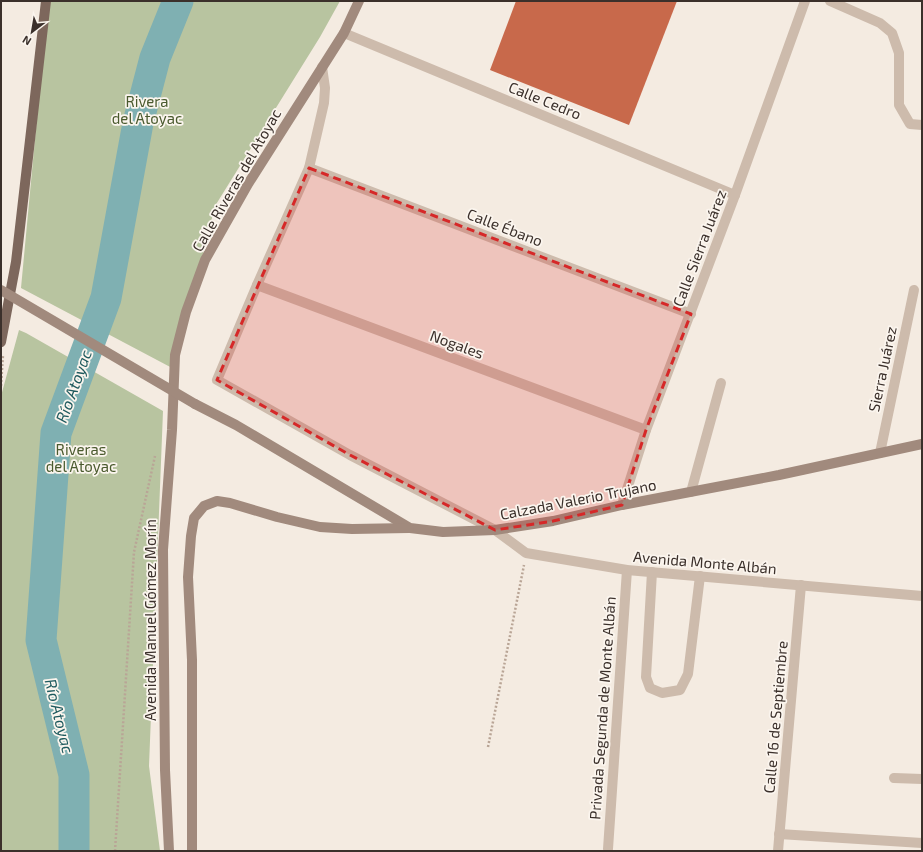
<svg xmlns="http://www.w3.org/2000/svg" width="923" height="852" viewBox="0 0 923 852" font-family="'Exo 2',sans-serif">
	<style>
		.green { fill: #b8c4a0 }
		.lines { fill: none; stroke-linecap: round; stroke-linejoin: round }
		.river { stroke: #7fb0b2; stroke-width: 31 }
		.building { fill: #c8694b }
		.path { stroke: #b9a596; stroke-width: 2.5; stroke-dasharray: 2 2; stroke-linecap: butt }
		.lane { stroke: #cdbbac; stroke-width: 10 }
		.street { stroke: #cdbbac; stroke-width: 10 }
		.secondary { stroke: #a18a7d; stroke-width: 10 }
		.primary { stroke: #7d675c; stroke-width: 10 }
		.secondary-bridge { stroke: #a18a7d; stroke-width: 10 }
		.marked { fill: #d62828; fill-opacity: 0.2; stroke: #d62828; stroke-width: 3; stroke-dasharray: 8 5; stroke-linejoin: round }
		.labels { text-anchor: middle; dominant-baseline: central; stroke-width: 3.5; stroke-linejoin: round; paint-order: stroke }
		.street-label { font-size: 15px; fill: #3b302b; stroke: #fbf5ee }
		.park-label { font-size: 15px; fill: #4a5a2e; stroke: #fbf5ee }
		.water-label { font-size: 16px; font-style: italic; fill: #1f5a5e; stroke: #fbf5ee }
	</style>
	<rect width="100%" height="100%" fill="#f4ebe1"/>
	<g class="green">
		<polygon points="48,1 340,1 320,37 215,206 174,369 21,288"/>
		<polygon points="19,330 26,333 163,411 149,766 160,851 1,851 1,396"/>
	</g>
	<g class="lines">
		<polyline class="river" points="74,851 74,775 41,640 56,433 106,298 138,123 155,58 178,1"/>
	</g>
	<polygon class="building" points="516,1 677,1 629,125 490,70"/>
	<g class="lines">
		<g class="path">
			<polyline points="1,386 3,355"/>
			<polyline points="488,747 524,565"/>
			<polyline points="115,851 134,552 155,456"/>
		</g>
		<g class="lane">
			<polyline points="691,492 721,383"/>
			<polyline points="652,572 646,677 650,688 662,693 680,690 688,674 700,576"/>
			<polyline points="779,834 922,843"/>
		</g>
		<g class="street">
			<polyline points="830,1 880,23 892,33 899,53 899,105 910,124 922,125"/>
			<polyline points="344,33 735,195"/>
			<polyline points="322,67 325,88 324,103 309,168 257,285 217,380 350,455 495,530 526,553 627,570 922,596"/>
			<polyline points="309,168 691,314"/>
			<polyline points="257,285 646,430"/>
			<polyline points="880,453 914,290"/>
			<polyline points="622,505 646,430 735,195 805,1"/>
			<polyline points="894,778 922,779"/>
			<polyline points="608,849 627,570"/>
			<polyline points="778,851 801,585"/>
		</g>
		<g class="secondary">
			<polyline points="195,404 236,425 410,528 443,532 495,530 553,521 622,505 779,475 922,444"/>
			<polyline points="169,851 165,770 163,550 172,430 175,355 186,312 205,260 248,184 344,33 359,1"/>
			<polyline points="192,851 192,660 188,577 191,536 194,518 204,506 217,501 230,503 277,517 320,527 352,529 409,528"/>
		</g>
		<polyline class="primary" points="1,342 16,262 46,1"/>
		<polyline class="secondary-bridge" points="1,290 195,404"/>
	</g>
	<path class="marked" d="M309,168L691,314L646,430L622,505L553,521L495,530L350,455L217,380Z"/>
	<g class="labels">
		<g class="street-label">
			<text transform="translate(545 100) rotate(22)">Calle Cedro</text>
			<text transform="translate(236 180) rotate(-60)">Calle Riveras del Atoyac</text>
			<text transform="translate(505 227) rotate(21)">Calle Ébano</text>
			<text transform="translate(699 248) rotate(-69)">Calle Sierra Juárez</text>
			<text transform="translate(457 344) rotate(20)">Nogales</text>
			<text transform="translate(882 369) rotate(-78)">Sierra Juárez</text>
			<text transform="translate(578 499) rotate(-11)">Calzada Valerio Trujano</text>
			<text transform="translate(705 562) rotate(5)">Avenida Monte Albán</text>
			<text transform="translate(150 620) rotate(-90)">Avenida Manuel Gómez Morín</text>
			<text transform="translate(602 708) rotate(-86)">Privada Segunda de Monte Albán</text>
			<text transform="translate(775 717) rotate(-85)">Calle 16 de Septiembre</text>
		</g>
		<g class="park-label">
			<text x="147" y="101">Rivera<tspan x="147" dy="17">del Atoyac</tspan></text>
			<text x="81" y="449">Riveras<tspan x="81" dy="17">del Atoyac</tspan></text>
		</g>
		<g class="water-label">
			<text transform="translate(73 386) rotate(-70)">Río Atoyac</text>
			<text transform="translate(60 716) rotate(76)">Río Atoyac</text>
		</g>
	</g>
	<rect width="923" height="852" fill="none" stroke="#3b302b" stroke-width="4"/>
	<g transform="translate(32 32) rotate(211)" stroke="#fbf5ee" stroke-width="3" paint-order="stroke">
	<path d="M0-3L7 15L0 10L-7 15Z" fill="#3b302b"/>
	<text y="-6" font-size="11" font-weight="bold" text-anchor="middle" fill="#3b302b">N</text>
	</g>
</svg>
